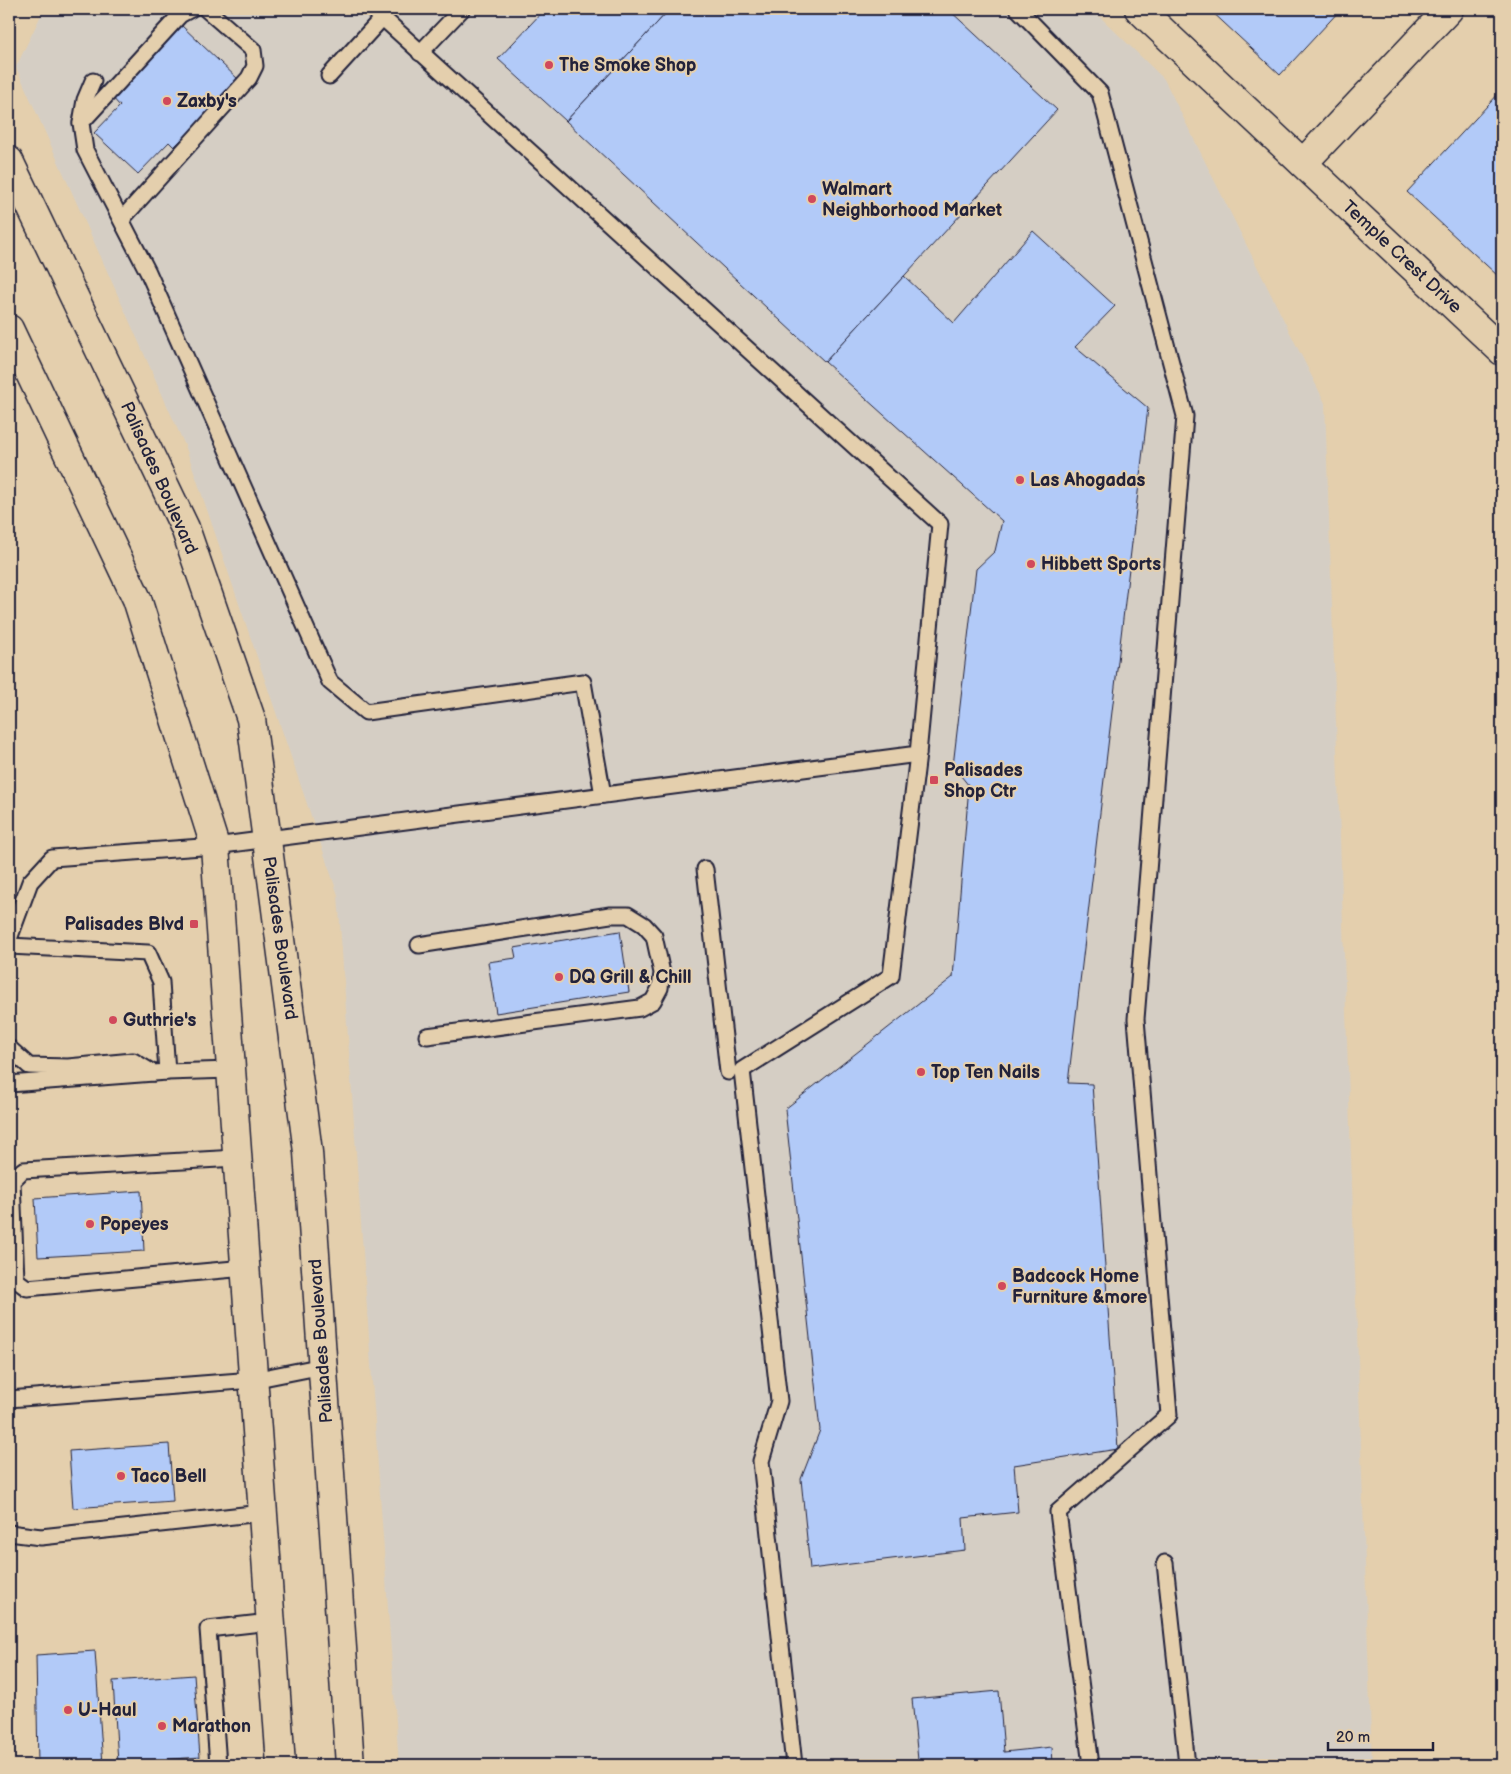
<svg xmlns="http://www.w3.org/2000/svg" width="1511" height="1774" viewBox="0 0 1511 1774" font-family="'Balsamiq Sans',sans-serif">
	<style>
		.built { fill: #d5cec4 }
		.building { fill: #b2caf8; stroke: #22223b }
		.lines { fill: none; stroke-linecap: round; stroke-linejoin: round }
		.lane-casing { stroke: #22223b; stroke-width: 19 }
		.street-casing { stroke: #22223b; stroke-width: 31 }
		.secondary-casing { stroke: #22223b; stroke-width: 31 }
		.lane { stroke: #e4cfad; stroke-width: 15 }
		.street { stroke: #e4cfad; stroke-width: 28 }
		.secondary { stroke: #e4cfad; stroke-width: 28 }
		.poi-dot { fill: #d1495b; stroke: #e4cfad; stroke-width: 2 }
		.labels { text-anchor: middle; dominant-baseline: central; stroke-width: 4; stroke-linejoin: round; paint-order: stroke }
		.poi-label { font-size: 18px; font-weight: bold; fill: #22223b; stroke: #e4cfad; text-anchor: start }
		.street-label { font-size: 18px; fill: #22223b; stroke: #e4cfad }
	</style>
	<rect width="100%" height="100%" fill="#e4cfad"/>
	<filter id="ink" filterUnits="userSpaceOnUse"><feTurbulence type="fractalNoise" baseFrequency=".02" numOctaves="2"/><feDisplacementMap in="SourceGraphic" scale="10" xChannelSelector="R" yChannelSelector="G"/><feConvolveMatrix kernelMatrix="1 2 1 2 8 2 1 2 1" color-interpolation-filters="sRGB"/></filter>
	<g filter="url(#ink)">
		<polygon class="built" points="44,9 1092,9 1164,79 1325,403 1372,1765 399,1765 338,895 186,448 16,67"/>
		<g class="building">
			<polygon points="545,9 670,9 566,121 498,59"/>
			<polygon points="670,9 948,9 1057,110 825,362 566,121"/>
			<polygon points="1209,9 1341,9 1280,75"/>
			<polygon points="181,25 239,80 190,140 184,137 174,147 169,142 138,174 94,133 120,106 112,97"/>
			<polygon points="1502,90 1502,271 1498,276 1407,192"/>
			<polygon points="1033,231 1115,306 1075,347 1148,408 1068,1083 1092,1084 1118,1449 1014,1465 1018,1512 963,1518 965,1550 810,1569 801,1479 820,1430 785,1109 953,977 969,786 953,766 976,569 995,551 1002,521 825,362 904,276 954,323"/>
			<polygon points="620,931 629,992 496,1013 488,962 516,958 514,948"/>
			<polygon points="141,1191 144,1251 38,1257 35,1198"/>
			<polygon points="169,1444 173,1501 73,1508 69,1451"/>
			<polygon points="95,1651 103,1765 38,1765 36,1655"/>
			<polygon points="194,1675 200,1757 118,1763 113,1681"/>
			<polygon points="999,1691 1004,1752 1052,1747 1053,1765 885,1765 885,1763 918,1760 912,1699"/>
		</g>
		<g class="lines">
			<g class="lane-casing">
				<g id="lane">
					<polyline points="1018,9 1100,93 1185,416 1136,1019 1169,1415 1058,1512 1091,1765"/>
					<polyline points="420,53 462,9"/>
					<polyline points="329,76 383,17"/>
					<polyline points="93,81 85,100 81,123 85,150 148,272 330,682 366,712 583,682 603,795"/>
					<polyline points="81,123 180,15 191,9"/>
					<polyline points="122,219 249,78 255,66 253,50 206,9"/>
					<polyline points="705,869 728,1072"/>
					<polyline points="9,939 30,882 52,858 215,846 918,754 940,524 373,9"/>
					<polyline points="419,945 610,915 628,915 644,925 654,936 662,973 660,988 653,1001 640,1008 427,1036"/>
					<polyline points="9,946 148,953 161,982 167,1072"/>
					<polyline points="9,1048 29,1066 68,1067 133,1061 153,1073"/>
					<polyline points="9,1084 167,1072 231,1070"/>
					<polyline points="237,1158 23,1170 12,1181 16,1280 27,1288 245,1268"/>
					<polyline points="9,1399 253,1380 323,1366"/>
					<polyline points="9,1533 41,1537 262,1513"/>
					<polyline points="1165,1563 1187,1765"/>
					<polyline points="218,1765 208,1629 270,1622"/>
					<polyline points="794,1765 761,1461 779,1401 742,1070 891,976 918,754"/>
				</g>
			</g>
			<g class="street-casing">
				<g id="street">
					<polyline points="1139,9 1502,351"/>
					<polyline points="1303,163 1449,9"/>
				</g>
			</g>
			<g class="secondary-casing">
				<g id="secondary">
					<polyline points="9,161 185,528 251,719 308,1152 350,1765"/>
					<polyline points="9,329 137,599 215,846 281,1765"/>
				</g>
			</g>
			<use href="#lane" class="lane"/>
			<use href="#street" class="street"/>
			<use href="#secondary" class="secondary"/>
		</g>
	</g>
	<g class="poi-dot">
		<circle cx="549" cy="65" r="5"/>
		<circle cx="167" cy="101" r="5"/>
		<circle cx="812" cy="199" r="5"/>
		<circle cx="1020" cy="480" r="5"/>
		<circle cx="1031" cy="564" r="5"/>
		<rect x="929" y="775" width="10" height="10" rx="2.5"/>
		<rect x="189" y="919" width="10" height="10" rx="2.5"/>
		<circle cx="559" cy="977" r="5"/>
		<circle cx="113" cy="1020" r="5"/>
		<circle cx="921" cy="1072" r="5"/>
		<circle cx="90" cy="1224" r="5"/>
		<circle cx="1002" cy="1286" r="5"/>
		<circle cx="121" cy="1476" r="5"/>
		<circle cx="68" cy="1710" r="5"/>
		<circle cx="162" cy="1726" r="5"/>
	</g>
	<g class="labels">
		<g class="poi-label">
			<text x="559" y="65">The Smoke Shop</text>
			<text x="177" y="101">Zaxby's</text>
			<text x="822" y="189">Walmart<tspan x="822" dy="21">Neighborhood Market</tspan></text>
			<text x="1030" y="480">Las Ahogadas</text>
			<text x="1041" y="564">Hibbett Sports</text>
			<text x="944" y="770">Palisades<tspan x="944" dy="21">Shop Ctr</tspan></text>
			<text x="184" y="924" text-anchor="end">Palisades Blvd</text>
			<text x="569" y="977">DQ Grill &amp; Chill</text>
			<text x="123" y="1020">Guthrie's</text>
			<text x="931" y="1072">Top Ten Nails</text>
			<text x="100" y="1224">Popeyes</text>
			<text x="1012" y="1276">Badcock Home<tspan x="1012" dy="21">Furniture &amp;more</tspan></text>
			<text x="131" y="1476">Taco Bell</text>
			<text x="78" y="1710">U-Haul</text>
			<text x="172" y="1726">Marathon</text>
		</g>
		<g class="street-label">
			<text transform="translate(1402 257) rotate(43)">Temple Crest Drive</text>
			<text transform="translate(159 478) rotate(66)">Palisades Boulevard</text>
			<text transform="translate(280 938) rotate(82)">Palisades Boulevard</text>
			<text transform="translate(321 1341) rotate(-94)">Palisades Boulevard</text>
		</g>
	</g>
	<rect width="1511" height="1774" fill="none" stroke="#e4cfad" stroke-width="30"/>
	<rect x="15" y="15" width="1481" height="1744" fill="none" stroke="#22223b" stroke-width="2" filter="url(#ink)"/>
	<path d="M1328 1742v8h105v-8" fill="none" stroke="#22223b" stroke-width="2.5"/>
	<text x="1336" y="1742" font-size="15" fill="#22223b" stroke="#e4cfad" stroke-width="4" paint-order="stroke">20 m</text>
</svg>
